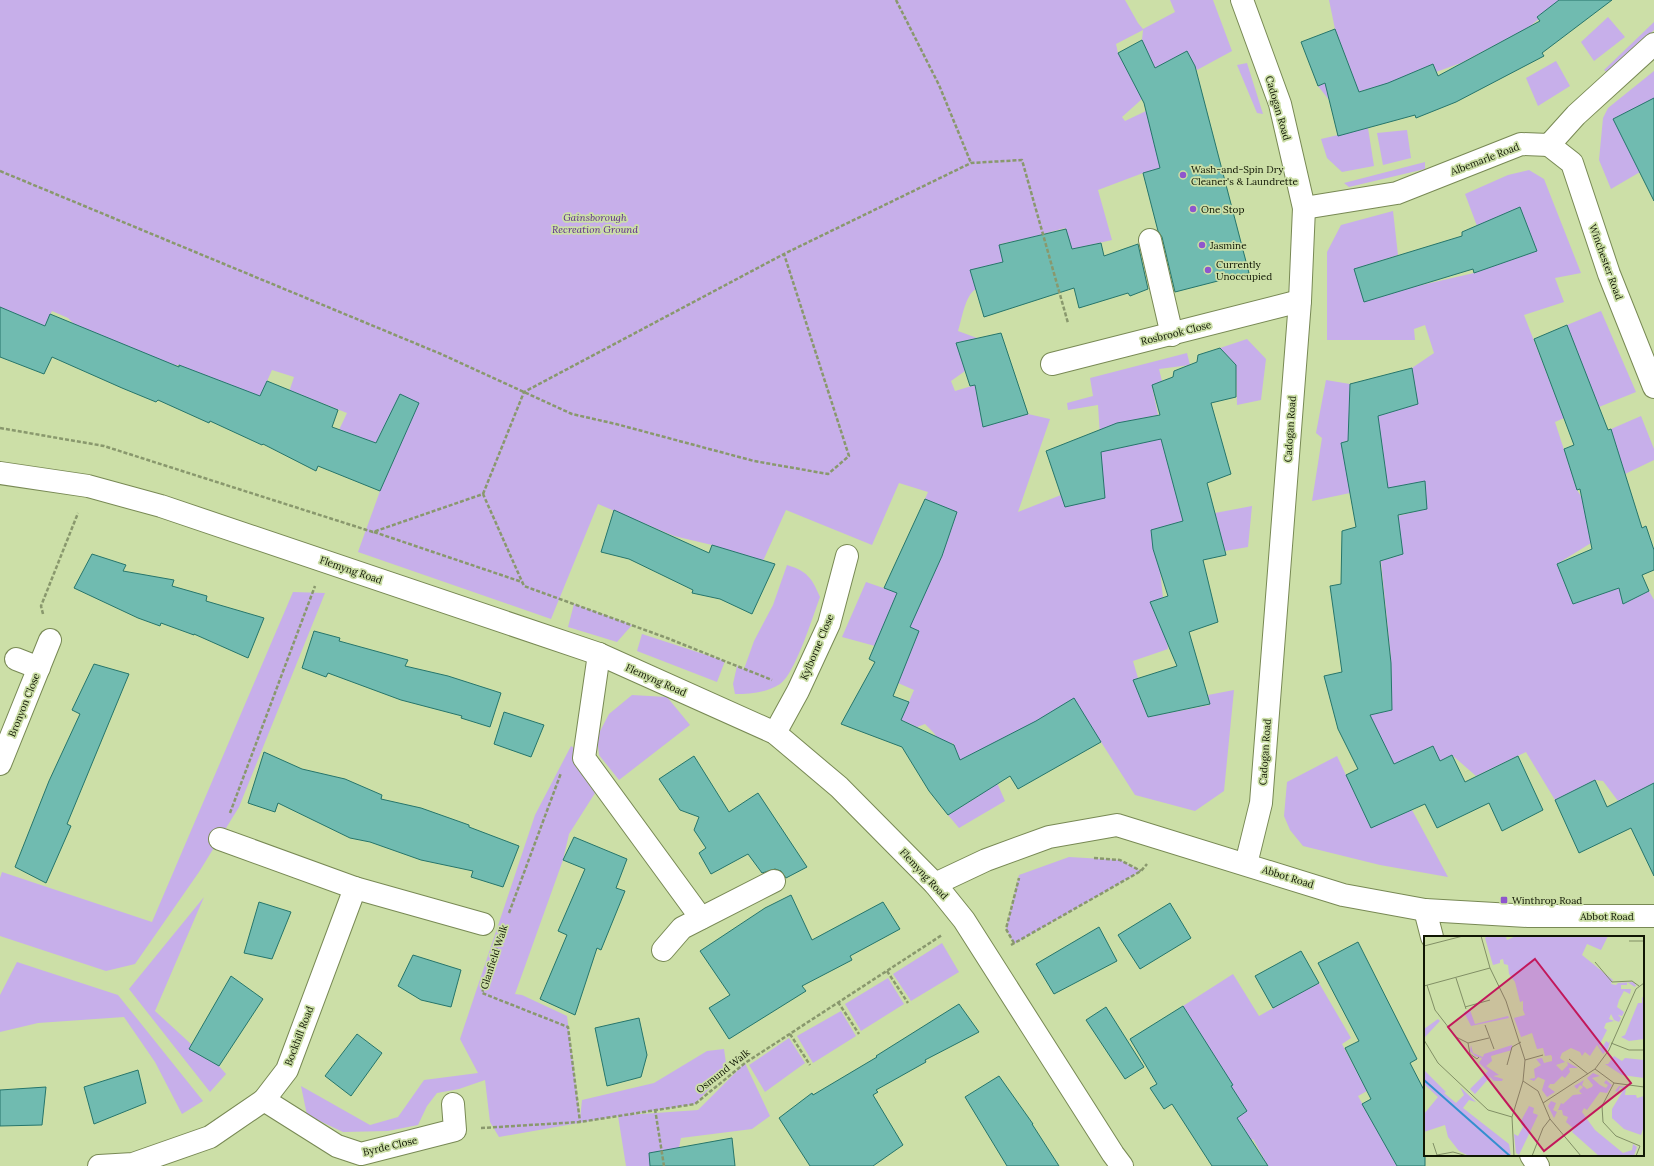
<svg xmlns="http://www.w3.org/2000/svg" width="1654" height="1166" viewBox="0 0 1654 1166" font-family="Lora,serif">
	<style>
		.green { fill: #c7afea }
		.building { fill: #70bbb0; stroke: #26756b }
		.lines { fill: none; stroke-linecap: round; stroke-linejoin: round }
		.minor-casing { stroke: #788954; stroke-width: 24 }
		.path { stroke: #89986d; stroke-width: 2.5; stroke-dasharray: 4 2; stroke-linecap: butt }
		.minor { stroke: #fff; stroke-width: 22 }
		.poi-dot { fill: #8f56cd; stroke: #ccdfa7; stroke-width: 1.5 }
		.labels { text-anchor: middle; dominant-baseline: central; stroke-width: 3.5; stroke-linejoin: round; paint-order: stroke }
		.street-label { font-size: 10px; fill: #101603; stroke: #ccdfa7 }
		.poi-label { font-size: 10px; fill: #101603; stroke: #ccdfa7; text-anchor: start }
		.park-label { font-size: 10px; font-style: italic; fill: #5c298d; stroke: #ccdfa7 }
		.inset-river { fill: none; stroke: #348fcf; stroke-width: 2 }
		.inset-road { fill: none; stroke: #818f65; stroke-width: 1 }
		.view { fill: #c2185b; fill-opacity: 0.15; stroke: #c2185b; stroke-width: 2 }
		.inset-edge { fill: none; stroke: #101603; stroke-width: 2 }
	</style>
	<rect width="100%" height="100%" fill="#ccdfa7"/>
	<g class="green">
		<path d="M0,0H1125L1138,23L1143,29L1175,12L1170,0H1213L1232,51L1197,70L1187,51L1155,68L1142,40L1143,30L1116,44L1118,53L1142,99L1122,117L1125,121L1146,111L1161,168L1143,173L1098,190L1112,240L1072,249L1065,228L1043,234L1048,251L1032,257L1029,238L1000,244L1003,262L970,270L976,289C965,295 962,319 958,331L977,338L956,343L965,371L951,381L955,391L975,385L983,427L1028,414L1050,419L1018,512L1061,495L1101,452L1098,405L1068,410L1067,403L1093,396L1090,378L1187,353L1190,365L1159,369L1162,381L1152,386L1158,415L1123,422L1161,439L1183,521L1151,530L1160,570L1163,598L1150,602L1167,640L1168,649L1133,661L1138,678L1133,680L1148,717L1210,705L1208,695L1234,690L1224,791L1195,811L1135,795L1101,742L987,760L1005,801L959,828L948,815L979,796L975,785L965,771L953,743L943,748L934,733L925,724L917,727L901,720L914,690L898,683L919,631L887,617L875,646L842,637L866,582L921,601L942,556L957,512L925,499L928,492L899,483L872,545L786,510L763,561L712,545L674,536L598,504L551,619L358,552L380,491L412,419L403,439L382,430L376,443L339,430L347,413L294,392H289L294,377L272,370L260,397L179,365H173L74,324L68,318L52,311L44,328L0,307Z"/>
		<polygon points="1329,0 1562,0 1529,27 1461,63 1436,72 1433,64 1389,83 1329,100 1318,86 1352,73 1335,29"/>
		<polygon points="1608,17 1625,37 1594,61 1581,42"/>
		<polygon points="1654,22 1654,30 1609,74 1604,70"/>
		<polygon points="1556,61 1570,86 1538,106 1526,78"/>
		<polygon points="1247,63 1263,114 1257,113 1237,65"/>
		<polygon points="1654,71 1654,106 1640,172 1611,189 1599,160 1603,118 1608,108"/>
		<polygon points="1368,128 1374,166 1342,172 1327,158 1321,139"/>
		<polygon points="1407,130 1411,158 1383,165 1377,133"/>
		<polygon points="1425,162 1425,169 1349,187 1344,183"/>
		<polygon points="1529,170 1544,179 1581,273 1555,278 1564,302 1524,315 1564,418 1555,422 1577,490 1582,498 1591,543 1557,564 1573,604 1619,588 1623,604 1649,591 1654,600 1654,783 1618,801 1603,781 1595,780 1555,800 1526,752 1476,776 1452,755 1440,761 1432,746 1417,753 1404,786 1370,715 1392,710 1391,659 1381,561 1403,554 1398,516 1426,509 1425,482 1388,488 1380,430 1343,442 1350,493 1312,501 1322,438 1316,433 1326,380 1350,384 1349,424 1418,404 1412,368 1434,353 1425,325 1414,329 1415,340 1327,340 1327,252 1341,225 1393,211 1398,255 1354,269 1364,302 1413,287 1474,273 1537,251 1520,207 1477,226 1465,194 1508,175"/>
		<polygon points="1601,311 1636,392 1599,407 1567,325"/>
		<polygon points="1247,339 1266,359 1261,400 1237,405 1236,365 1220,348"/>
		<polygon points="1641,416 1654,449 1654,460 1625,474 1611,429"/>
		<polygon points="1252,506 1248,547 1225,551 1215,513"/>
		<path d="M787,565C807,571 812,578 820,597C813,616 795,674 780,684C766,693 750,694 735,694L733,684L737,666L744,669L754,641L773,605Z"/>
		<polygon points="293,592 325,593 239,807 199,872 135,964 106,971 0,936 0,878 2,872 152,922"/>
		<polygon points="574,604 632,625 617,642 568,627"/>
		<polygon points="642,634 725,661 717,682 637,651"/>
		<polygon points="632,695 667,697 690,725 619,780 599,755 597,737 609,714"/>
		<polygon points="571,746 584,754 602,782 569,834 563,860 515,994 522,995 567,1016 580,1119 582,1100 654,1083 707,1051 724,1049 727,1070 695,1104 627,1115 698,1110 745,1063 770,1116 752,1129 681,1138 675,1166 626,1166 618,1116 499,1137 490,1122 485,1080 459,1089 437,1093 427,1106 418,1125 388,1131 343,1132 307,1115 301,1086 370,1125 398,1117 424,1080 478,1073 460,1039 535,815"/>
		<polygon points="1337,756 1371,828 1412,810 1448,877 1380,865 1303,846 1290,830 1284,816 1287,782"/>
		<polygon points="1069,857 1120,860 1141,871 1014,944 1006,929 1019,875"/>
		<polygon points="204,897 155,1011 191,1044 196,1053 219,1066 226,1074 210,1092 129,989"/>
		<polygon points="942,943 959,972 911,1001 893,974"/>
		<polygon points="17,962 118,995 203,1101 182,1114 155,1062 124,1017 38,1023 0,1032 0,995"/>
		<polygon points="1233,974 1259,1016 1319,983 1351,1038 1342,1044 1367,1091 1358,1096 1397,1166 1268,1166 1253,1139 1245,1143 1230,1122 1247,1111 1176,1033 1193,1022 1183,1006"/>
		<polygon points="888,978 904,1004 861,1031 845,1004"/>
		<polygon points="841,1011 856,1036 813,1063 797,1036"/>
		<polygon points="789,1038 805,1063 765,1092 749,1065"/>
	</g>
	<g class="building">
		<polygon points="1559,0 1612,0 1542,53 1544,56 1456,102 1416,118 1415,115 1338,136 1325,83 1318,86 1301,42 1335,29 1359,92 1388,83 1433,64 1438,76 1540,21 1537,17"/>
		<polygon points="1142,40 1155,68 1187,51 1195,66 1249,273 1175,292 1162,237 1158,231 1143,173 1160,168 1144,103 1118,53"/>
		<polygon points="1654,98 1654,201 1613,119"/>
		<polygon points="1520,207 1537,251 1474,273 1473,269 1364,302 1354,269 1462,236 1462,232"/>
		<polygon points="1066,229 1072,249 1101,243 1104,256 1138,244 1148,289 1130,296 1128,293 1079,308 1074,288 984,317 970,270 1003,262 999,245"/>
		<polygon points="0,307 45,326 50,314 179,367 179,365 260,396 267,381 338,410 332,427 376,443 400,394 419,403 380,491 318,466 316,471 263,444 262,445 210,421 209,423 158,400 156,402 122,388 52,357 44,374 0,357"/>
		<polygon points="1567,325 1608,430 1611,429 1642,528 1646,526 1654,550 1654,570 1642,575 1649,591 1623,604 1619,588 1573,604 1557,564 1592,549 1580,489 1577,490 1564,449 1574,445 1534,339"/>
		<polygon points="1001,333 1028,414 983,427 975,385 970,386 956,343"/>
		<polygon points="1220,348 1236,365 1236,397 1211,403 1231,474 1207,483 1226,555 1203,560 1218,622 1189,632 1210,704 1148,717 1133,680 1177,666 1150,602 1168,596 1153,549 1151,530 1183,521 1161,439 1101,452 1105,498 1065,507 1046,451 1117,423 1160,415 1152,385 1173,377 1174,371 1197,362 1198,355"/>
		<polygon points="1412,368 1418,404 1378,416 1388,488 1425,481 1427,509 1398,515 1403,554 1380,561 1391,663 1392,710 1370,715 1394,764 1433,746 1440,761 1452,755 1465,782 1518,756 1543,810 1502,831 1489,803 1437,828 1425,804 1371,828 1346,775 1358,769 1338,729 1324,676 1342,672 1330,586 1341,584 1342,531 1356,527 1341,443 1348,441 1350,384"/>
		<polygon points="925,499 957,512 942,556 910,627 919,631 893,696 909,702 901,720 954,745 960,760 1036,721 1074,698 1101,742 1018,789 1010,776 948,815 929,791 902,747 841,724 875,662 869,659 897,593 884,588"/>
		<polygon points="614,510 709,553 712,545 775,564 752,614 720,599 692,593 693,590 629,559 601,552"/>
		<polygon points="92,554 126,565 123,571 174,580 172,586 207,596 206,601 264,618 248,658 194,634 194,635 161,623 160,626 138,618 74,588"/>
		<polygon points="314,631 340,638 339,641 408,660 405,666 448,676 501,693 490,727 461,718 462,716 401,700 328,673 326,677 302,668"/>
		<polygon points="94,664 129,674 67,824 71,826 46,883 15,867 49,781 80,714 72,710"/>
		<polygon points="504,712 544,725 531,757 494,744"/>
		<polygon points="264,752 302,769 345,779 382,795 381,799 421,808 469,825 469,827 519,846 503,887 471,877 473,871 421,860 370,842 350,838 278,803 275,812 248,803"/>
		<polygon points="694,756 729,812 758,793 807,867 786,878 781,871 775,869 762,873 748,854 711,874 699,853 706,848 694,830 699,817 680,810 659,779"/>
		<polygon points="1595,780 1607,807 1654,783 1654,876 1631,828 1579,853 1555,800"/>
		<polygon points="574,837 627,859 616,888 625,891 601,950 597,948 575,1015 540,999 567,935 558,931 585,869 563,860"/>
		<polygon points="791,895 812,940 883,902 900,929 850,956 852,960 802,986 806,991 729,1039 709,1008 730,995 700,951 765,908"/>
		<polygon points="259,902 291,912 272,959 244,953"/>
		<polygon points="1170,903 1191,938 1140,969 1118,935"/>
		<polygon points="1099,927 1117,961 1054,994 1036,964"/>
		<polygon points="1358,942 1417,1059 1410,1063 1425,1092 1425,1166 1397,1166 1362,1104 1371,1099 1345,1048 1359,1041 1318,963"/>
		<polygon points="1301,951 1319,983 1273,1008 1255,976"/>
		<polygon points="413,955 461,970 451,1007 421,1000 398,986"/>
		<polygon points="231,976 263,999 219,1066 189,1049"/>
		<polygon points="959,1004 979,1032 925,1060 926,1062 876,1090 878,1092 873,1095 903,1145 873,1166 810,1166 779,1118 812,1093 813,1095 877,1057 876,1056"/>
		<polygon points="1183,1006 1233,1085 1231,1086 1247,1111 1237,1118 1268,1166 1212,1166 1172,1104 1164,1109 1150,1088 1157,1084 1130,1039"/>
		<polygon points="1106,1007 1144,1067 1125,1079 1086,1020"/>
		<polygon points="639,1018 647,1055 641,1077 607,1086 595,1028"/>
		<polygon points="357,1034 382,1053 351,1096 325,1076"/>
		<polygon points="138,1070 146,1103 94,1124 84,1087"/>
		<polygon points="999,1076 1033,1124 1032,1124 1059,1166 1007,1166 965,1097"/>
		<polygon points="46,1087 42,1125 0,1126 0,1090"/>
		<polygon points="732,1138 735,1166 650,1166 649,1153"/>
	</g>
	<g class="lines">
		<g class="minor-casing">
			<g id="minor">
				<polyline points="1242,0 1280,104 1304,208 1300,301 1261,803 1246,864"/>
				<polyline points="1549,145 1572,163 1609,274 1654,387"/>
				<polyline points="1304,208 1397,193 1521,144 1549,145 1576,115 1654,44"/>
				<polyline points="1150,240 1172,335"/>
				<polyline points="1052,364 1300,301"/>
				<polyline points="0,473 88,486 161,506 599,654 775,733 839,787 935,884 964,920 1113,1154 1122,1166"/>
				<polyline points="599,654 584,758 701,918"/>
				<polyline points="16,659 39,668"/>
				<polyline points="775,733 798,691 829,624 847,556"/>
				<polyline points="0,764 50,640"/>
				<polyline points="220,839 355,888 483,924"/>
				<polyline points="935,884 986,860 1049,837 1117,825 1343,895 1425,910 1528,916 1654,916"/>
				<polyline points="1425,910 1432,937"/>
				<polyline points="663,950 682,928 774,881"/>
				<polyline points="264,1100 337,1146 361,1154 455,1130 453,1104"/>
				<polyline points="1531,1155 1538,1166"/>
				<polyline points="99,1166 133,1164 210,1137 264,1100 287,1070 355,888"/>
			</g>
		</g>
		<g class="path">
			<polyline points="896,0 939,85 971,163"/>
			<polyline points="0,171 441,354 572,414 616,424 754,461 828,474 849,456 784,254 971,163 1022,160 1068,323"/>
			<polyline points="0,428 104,446 373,532 483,494 524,586 667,638 772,680"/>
			<polyline points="483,494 524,392 784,254"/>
			<polyline points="374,532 522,582"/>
			<polyline points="43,614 41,606 78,513"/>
			<polyline points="230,813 315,586"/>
			<polyline points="1094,858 1120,860 1141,871"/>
			<polyline points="509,913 561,773"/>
			<polyline points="1014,943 1006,929 1019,878"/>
			<polyline points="1011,945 1141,871 1147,864"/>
			<polyline points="497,948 482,993 568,1027 580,1122"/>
			<polyline points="887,971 908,1003"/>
			<polyline points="838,1002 859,1034"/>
			<polyline points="790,1034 810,1065"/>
			<polyline points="655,1109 664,1166"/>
			<polyline points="481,1128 580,1122 695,1104 745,1063 942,935"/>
		</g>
		<use href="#minor" class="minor"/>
	</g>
	<g class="poi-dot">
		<circle cx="1183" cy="175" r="4"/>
		<circle cx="1193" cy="209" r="4"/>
		<circle cx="1202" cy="245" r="4"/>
		<circle cx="1208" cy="270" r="4"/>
		<rect x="1500" y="896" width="8" height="8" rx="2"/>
	</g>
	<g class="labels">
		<g class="street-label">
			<text transform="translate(1278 108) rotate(74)">Cadogan Road</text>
			<text transform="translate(1485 159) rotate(-21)">Albemarle Road</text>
			<text transform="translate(1606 262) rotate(70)">Winchester Road</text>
			<text transform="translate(1176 333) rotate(-14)">Rosbrook Close</text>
			<text transform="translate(1290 429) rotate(-86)">Cadogan Road</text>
			<text transform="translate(351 570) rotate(19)">Flemyng Road</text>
			<text transform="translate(817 647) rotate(-67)">Kylborne Close</text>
			<text transform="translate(656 680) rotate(24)">Flemyng Road</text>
			<text transform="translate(24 705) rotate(-68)">Bronyon Close</text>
			<text transform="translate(1265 752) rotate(-86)">Cadogan Road</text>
			<text transform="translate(924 874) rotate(47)">Flemyng Road</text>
			<text transform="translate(1288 877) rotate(17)">Abbot Road</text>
			<text x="1607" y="916">Abbot Road</text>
			<text transform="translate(494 957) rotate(-72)">Glanfield Walk</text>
			<text transform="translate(299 1036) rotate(-69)">Bockhill Road</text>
			<text transform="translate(723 1071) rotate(-38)">Osmund Walk</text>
			<text transform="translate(390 1146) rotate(-13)">Byrde Close</text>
		</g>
		<g class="poi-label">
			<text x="1191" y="169">Wash-and-Spin Dry<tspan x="1191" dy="12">Cleaner's &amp; Laundrette</tspan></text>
			<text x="1201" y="209">One Stop</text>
			<text x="1210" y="245">Jasmine</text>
			<text x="1216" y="264">Currently<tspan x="1216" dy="12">Unoccupied</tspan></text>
			<text x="1512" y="900">Winthrop Road</text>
		</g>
		<g class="park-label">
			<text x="595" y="217">Gainsborough<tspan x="595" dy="12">Recreation Ground</tspan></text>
		</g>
	</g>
	<g transform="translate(1424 936)">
		<rect width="220" height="220" fill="#ccdfa7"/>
		<path d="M63,0H86L82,1L83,4L92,0H184L177,14L163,8L158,19L189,44L187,48L192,49L194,47L209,46L212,49L211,51L203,46V49H197V53H207L206,58L200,55L195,64L193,71L200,76L198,80L194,79L197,82L195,86L190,84L187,78L185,83L190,85L182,87L180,92L183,94L175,110L178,112L182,105L185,107L187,102L184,113L179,118L173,109L166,120L161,116L158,120L156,116L147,112L138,117L136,122L141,126L132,129L138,135L144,129L143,126L154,132H145L146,136L141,142L138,140L130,148H126L124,151L131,156L123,161L118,154L121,144L114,141L110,145L105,143L111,142L110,133L117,129L112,123L118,122L120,127L128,125V121L127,119L121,120L119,112L113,113L108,97L97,101L90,82L101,79L99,74V65L96,66L91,46L85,38L84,29L80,28L79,23L76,24V27L69,29L61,2ZM218,61L220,62V103L205,105L197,101L201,99L214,67H218ZM46,74L51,88L84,80L85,82L47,90L40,76ZM14,83L16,85L1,101L0,93ZM47,109L49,117L59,121L60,118L88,109V114L67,120L68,125L62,130L75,139L69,140L79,143L78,145H70L66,141L51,158L46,153L64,135L55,127L58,122L51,120L46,115ZM190,120L198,125L201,122L220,124V142L198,139L181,128H184ZM0,134L22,156L20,157L32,167L40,159L36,151L52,166L45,164L39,172L85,208L87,220H45L35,215L24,201L21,189L0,196V178L14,161L0,148ZM169,137L176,140L168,142L176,149L182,152L184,149L180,147L182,144L188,149L183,157L176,156L163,174L160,172L158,176L171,194L199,217L208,214L209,208L213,211L210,220H175L148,196L150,193L142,186L144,181L139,179L138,174H134L137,167L139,168L149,159L158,158L155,155L159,151L156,149L153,153L150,150L160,144L158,149L163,153L168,151L169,149L163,142ZM195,150L202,151L201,159H212L213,162L220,160V190L217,199L200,193L188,182V173L200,153L196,151L194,156L191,155ZM127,165L132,167L129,174L133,176L130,182L124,170ZM105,170L110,172L109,177L114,179L95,219L92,217L90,198L94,200L99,191L97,188L98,183Z" fill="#c7afea"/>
		<path class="inset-river" d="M0,144L86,220"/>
		<path class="inset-road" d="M57,0L66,32L82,65L101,124L99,145L88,181L90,220M205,5H220M0,10L39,0M171,26L188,46L208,45L215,50M32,42L42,73M3,49L11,74L32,101L44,107L65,102M0,50L66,32M41,71L66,64M61,89L70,113M0,104L14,127L64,174L88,181M44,107L46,118L53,123L55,121M187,107L205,114H220M145,123L164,138M101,124L119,119M83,129L88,111L97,106M171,133L190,147L220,151M99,145L114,155L126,183L157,220M190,147L178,170L179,186L192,200L216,210L212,220M119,167L171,133L185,114L212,53L220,47M9,207L13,219L29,216L43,220M108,220L119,192L126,183"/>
		<path class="view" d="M111,23L207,147L120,215L24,91Z"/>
		<rect width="220" height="220" class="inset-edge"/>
	</g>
</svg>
